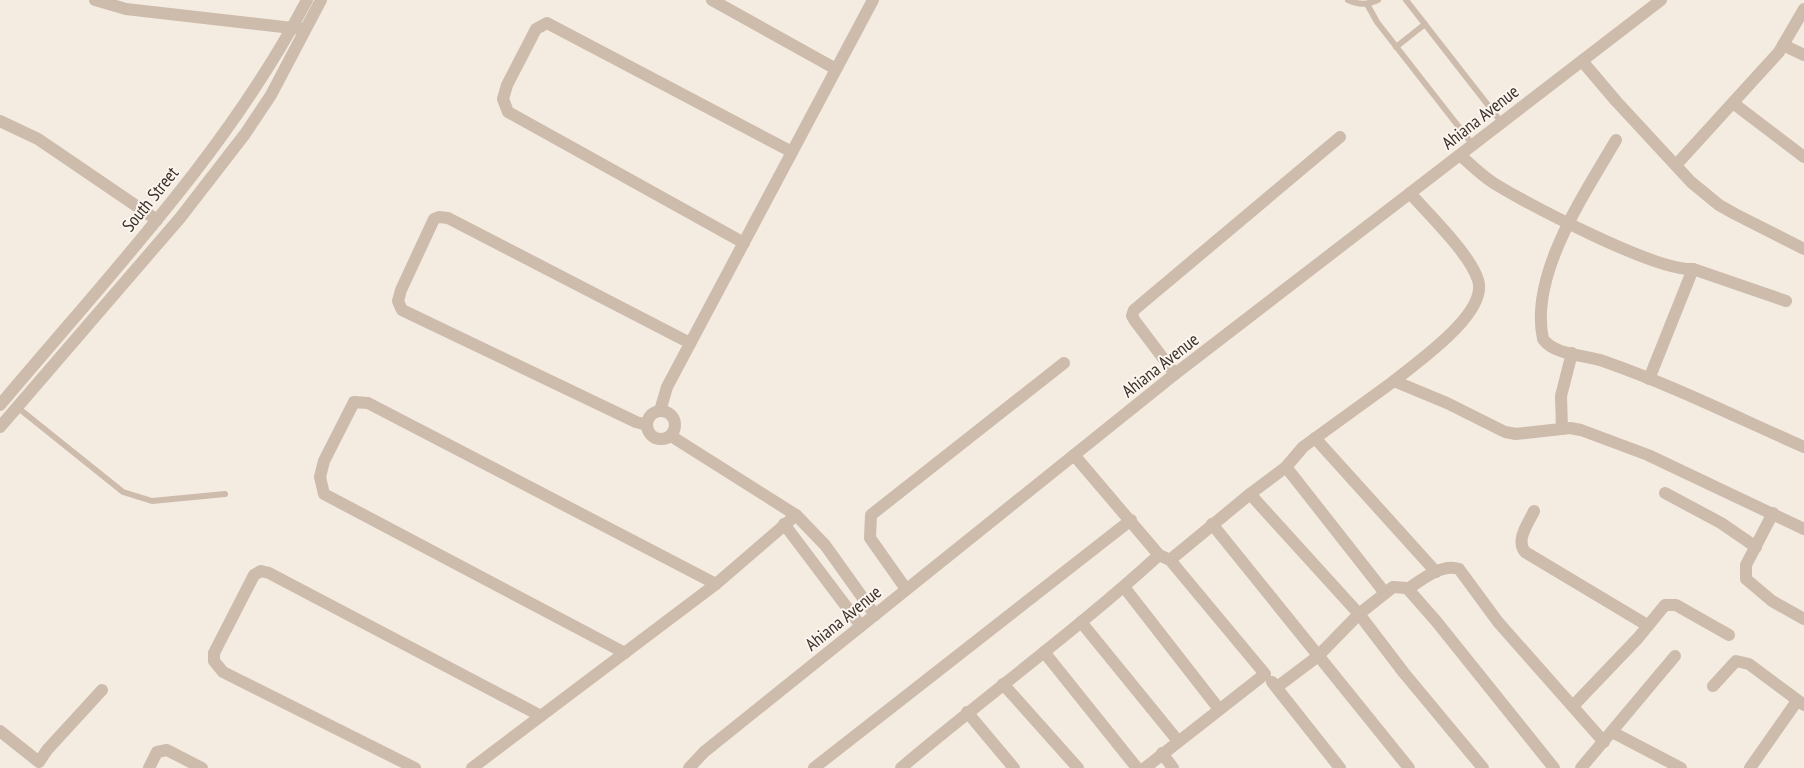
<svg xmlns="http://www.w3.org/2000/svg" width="1804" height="768" viewBox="0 0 1804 768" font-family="'PT Sans Narrow',sans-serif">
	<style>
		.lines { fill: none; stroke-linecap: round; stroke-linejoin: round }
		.service { stroke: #cdbbac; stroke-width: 6 }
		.minor { stroke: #cdbbac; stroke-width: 12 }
		.tertiary { stroke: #cdbbac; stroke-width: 12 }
		.labels { text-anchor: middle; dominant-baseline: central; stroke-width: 4; stroke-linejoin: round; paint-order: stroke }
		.street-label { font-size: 18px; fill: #3b302b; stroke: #fbf5ee }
	</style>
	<rect width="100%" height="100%" fill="#f4ebe1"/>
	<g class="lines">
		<g class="service">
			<path d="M1348,0C1359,5 1367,5 1378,0"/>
			<polyline points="1406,0 1502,123"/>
			<polyline points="1367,4 1377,22 1473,145"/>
			<polyline points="1396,47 1425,24"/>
			<polyline points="17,407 123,492 152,501 225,494"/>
		</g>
		<g class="minor">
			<polyline points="95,0 126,9 301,29"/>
			<polyline points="712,0 836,69"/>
			<polyline points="1783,45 1804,55"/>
			<polyline points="1582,61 1616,101 1691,182 1719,205 1735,214 1804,249"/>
			<polyline points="1733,103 1804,157"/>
			<polyline points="0,121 38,139 157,220"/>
			<path d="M1616,140C1585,193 1529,275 1543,339C1554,355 1585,355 1603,361C1672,385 1738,418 1804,447"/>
			<path d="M1460,155C1471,165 1482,176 1495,184C1530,205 1657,272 1693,269L1786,301"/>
			<polyline points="1676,165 1779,52 1804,9"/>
			<polyline points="744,243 508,112 503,99 507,85 536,29 547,23 792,152"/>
			<polyline points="1175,374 1135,321 1132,316 1134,310 1340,137"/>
			<polyline points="1649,379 1693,269"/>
			<path d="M1394,381C1417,362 1489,313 1478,280C1470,254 1429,215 1410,193"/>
			<circle cx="661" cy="425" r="14"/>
			<polyline points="660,411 667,387 873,0"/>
			<polyline points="647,425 636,422 402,310 398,301 401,290 434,219 439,217 448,218 690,343"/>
			<polyline points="1562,429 1561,396 1572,353"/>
			<polyline points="671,436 796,515 825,545 875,615"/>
			<polyline points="1315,438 1436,572"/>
			<polyline points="1074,455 1159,555 1170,560 1265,674 1145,768"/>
			<polyline points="1286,467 1385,593"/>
			<polyline points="1665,493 1721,523 1756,547"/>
			<polyline points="1250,494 1286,467 1303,447 1394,381 1447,403 1505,432 1516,434 1570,428 1581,430 1648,455 1804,529"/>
			<path d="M1534,511C1529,522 1515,540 1525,552L1647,625"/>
			<polyline points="1773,513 1746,565 1746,579 1772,601 1804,619"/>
			<polyline points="784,524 861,626"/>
			<polyline points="1212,524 1409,768"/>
			<polyline points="1170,560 1250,494 1359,614 1317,657 1277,687"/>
			<polyline points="1124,587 1219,709"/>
			<polyline points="906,589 870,538 871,515 1064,363"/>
			<path d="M1408,589C1421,580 1442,563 1459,569L1498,622L1604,742"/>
			<polyline points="1081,622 1178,741"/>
			<polyline points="1044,652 1137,768"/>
			<polyline points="625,653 324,494 320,477 324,461 354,402 368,403 716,584"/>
			<polyline points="1272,682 1340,768"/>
			<polyline points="1003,684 1078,768"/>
			<polyline points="1713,686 1736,661 1749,664 1804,705"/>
			<polyline points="1573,706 1638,638 1665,605 1676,605 1729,635"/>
			<polyline points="967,712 1014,768"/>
			<polyline points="0,731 39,762 47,750 102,690"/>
			<polyline points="1612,732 1681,768"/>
			<polyline points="1162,753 1173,768"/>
			<polyline points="149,768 157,752 167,750 202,768"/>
			<polyline points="415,768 223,672 214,661 214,653 254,575 261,571 269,573 541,716"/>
			<polyline points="472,768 716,584 796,515"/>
			<polyline points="689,768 704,752 1175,374 1661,0"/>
			<polyline points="814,768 1131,520"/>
			<path d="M901,768C986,696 1077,630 1159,555"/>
			<polyline points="1483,768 1404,673 1359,614 1393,587 1407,588 1436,621 1554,768"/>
			<polyline points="1581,768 1675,656"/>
			<polyline points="1750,768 1797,701"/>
		</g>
		<g class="tertiary">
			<path d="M0,405C109,275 228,151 307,0"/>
			<polyline points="0,427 180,218 245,134 271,95 321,0"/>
		</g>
	</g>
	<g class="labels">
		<g class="street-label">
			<text transform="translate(1480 117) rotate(-38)">Ahiana Avenue</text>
			<text transform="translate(150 199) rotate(-51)">South Street</text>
			<text transform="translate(1160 365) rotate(-38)">Ahiana Avenue</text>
			<text transform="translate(843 618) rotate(-39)">Ahiana Avenue</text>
		</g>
	</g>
</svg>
